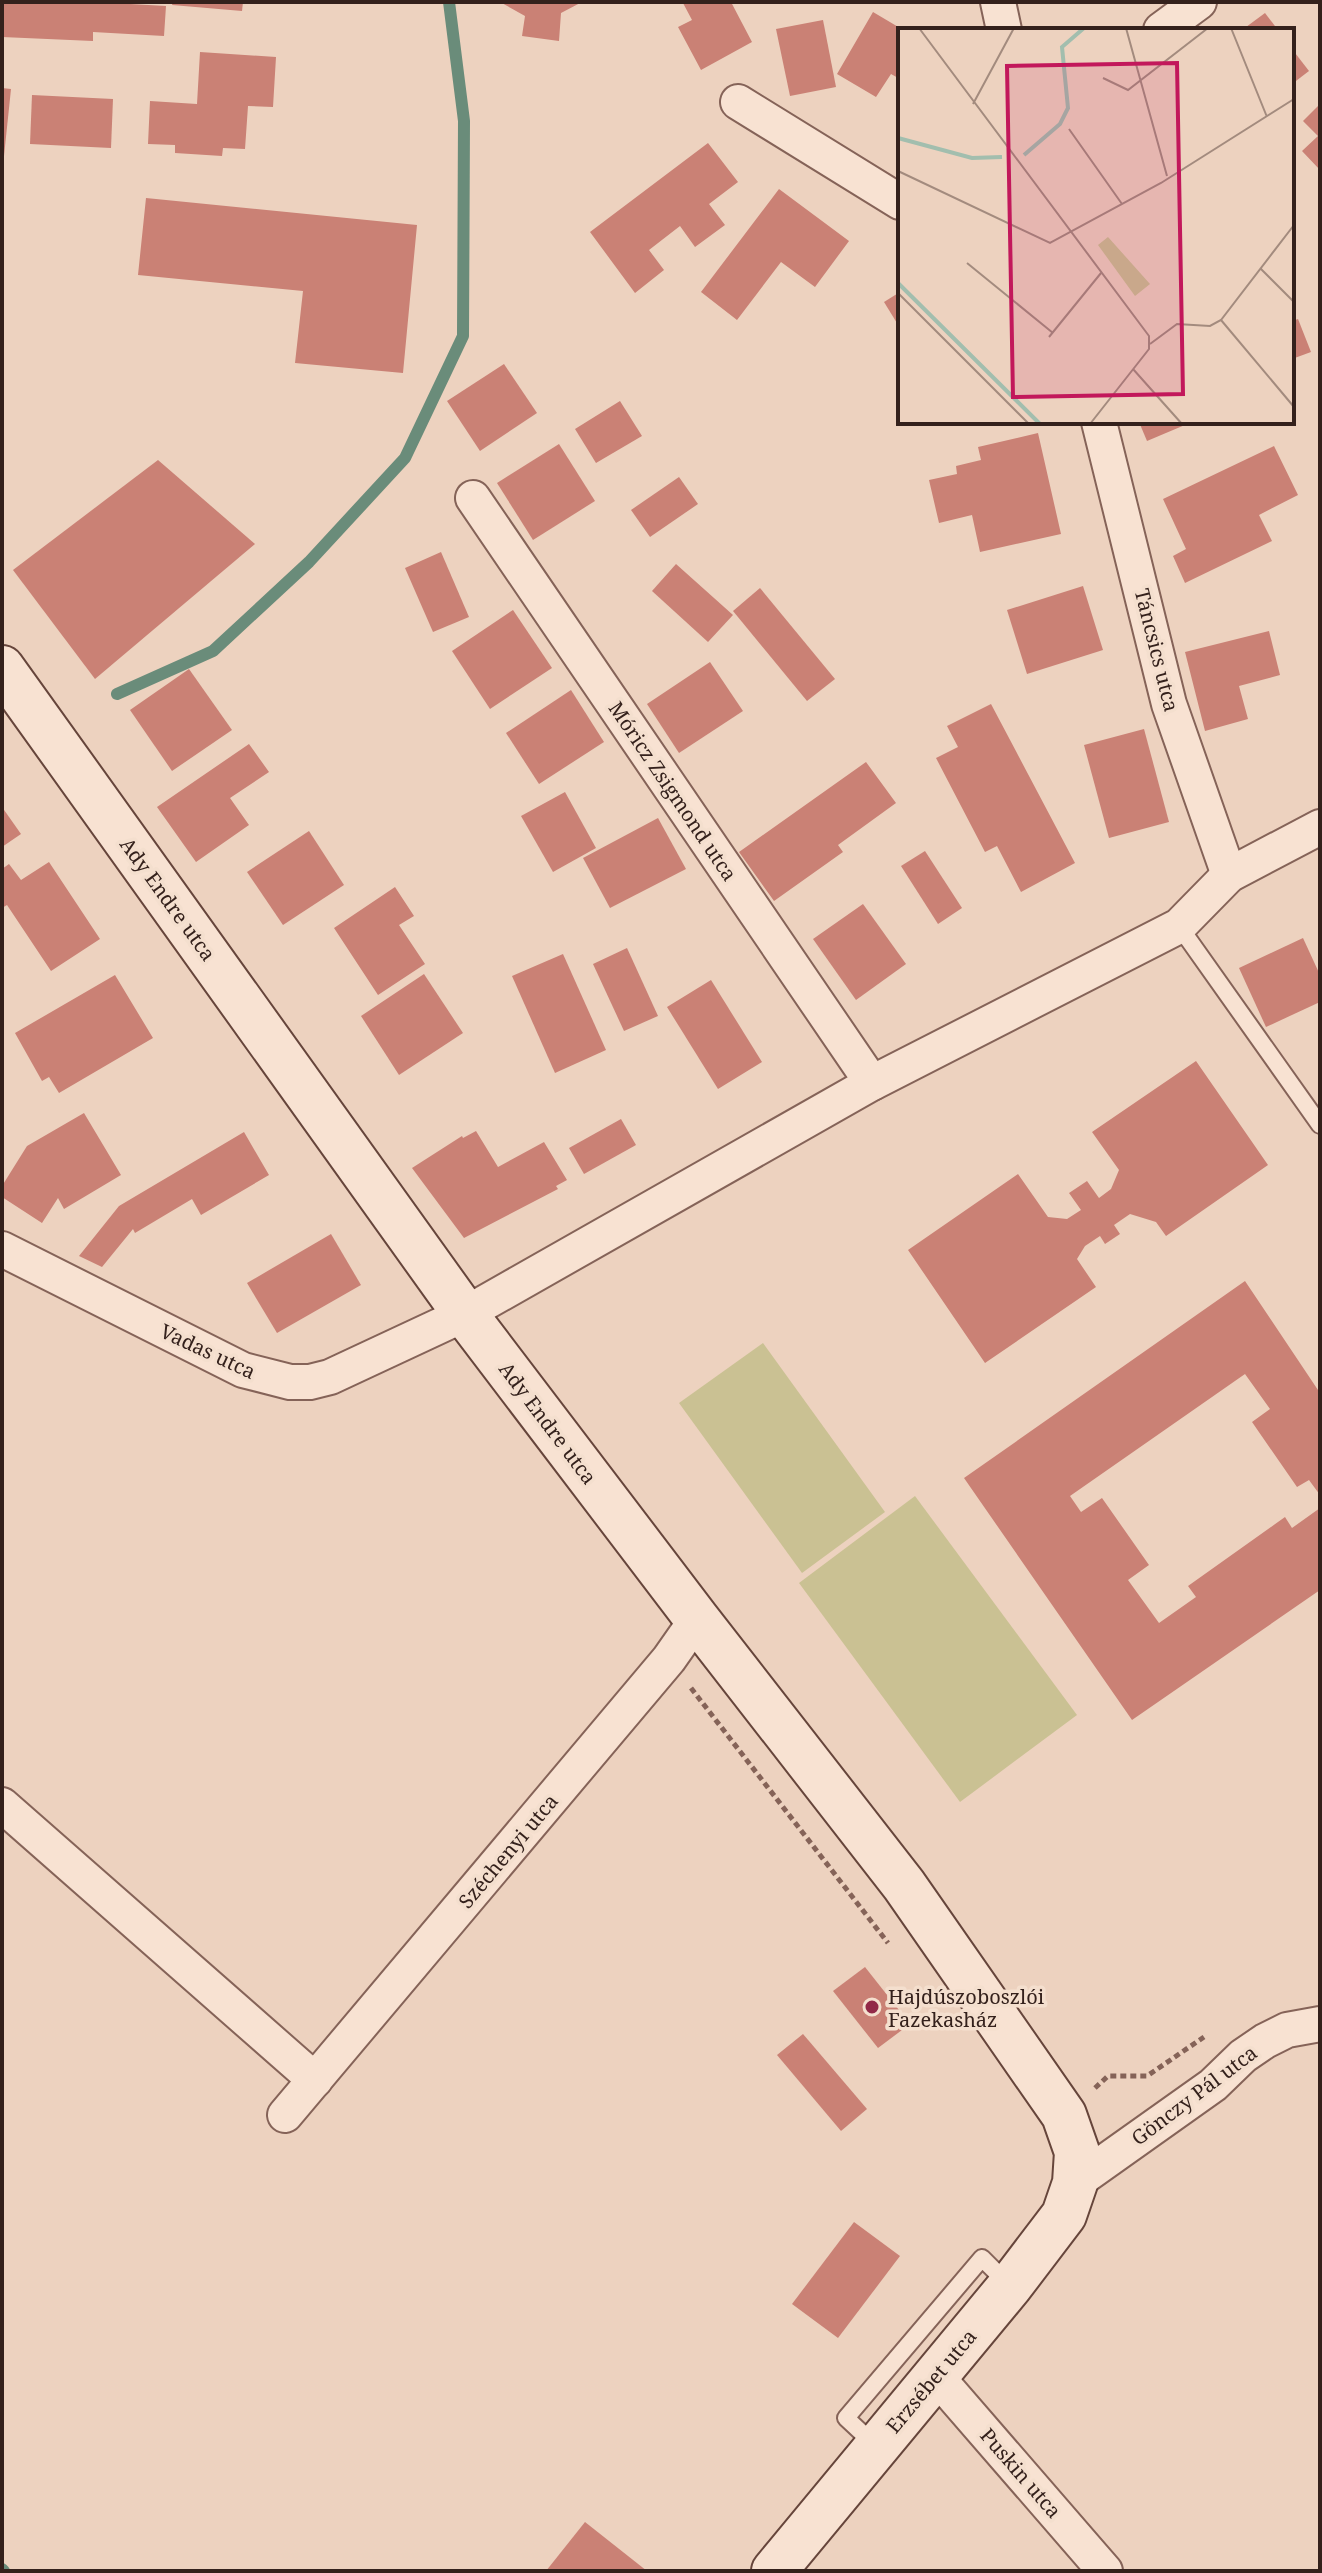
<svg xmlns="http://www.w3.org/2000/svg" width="1322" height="2573" viewBox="0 0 1322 2573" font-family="'Noto Serif',serif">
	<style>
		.grass { fill: #cac193 }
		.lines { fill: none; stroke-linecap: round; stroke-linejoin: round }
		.stream { stroke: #6a8c7a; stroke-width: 12 }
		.building { fill: #ca8175 }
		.service-casing { stroke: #856358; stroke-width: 20 }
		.minor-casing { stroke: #856358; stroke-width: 38 }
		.secondary-casing { stroke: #66453b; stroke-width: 48 }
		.path { stroke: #856358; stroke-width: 5; stroke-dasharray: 6 4; stroke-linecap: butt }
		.service { stroke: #f8e2d2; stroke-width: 16 }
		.minor { stroke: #f8e2d2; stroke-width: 34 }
		.secondary { stroke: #f8e2d2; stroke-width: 44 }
		.poi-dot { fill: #922947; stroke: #f4dfce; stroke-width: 3 }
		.labels { text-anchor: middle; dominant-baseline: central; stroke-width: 7; stroke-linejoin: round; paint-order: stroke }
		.street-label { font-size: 20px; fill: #34211c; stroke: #f4dfce }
		.poi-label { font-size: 20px; fill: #34211c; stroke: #f4dfce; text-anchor: start }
		.inset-river { fill: none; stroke: #a2beae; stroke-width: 4 }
		.inset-road { fill: none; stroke: #a38b7e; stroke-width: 2 }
		.view { fill: #c2185b; fill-opacity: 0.15; stroke: #c2185b; stroke-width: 4 }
		.inset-edge { fill: none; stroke: #34211c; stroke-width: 4 }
	</style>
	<rect width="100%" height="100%" fill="#edd2bf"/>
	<g class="grass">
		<polygon points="763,1343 885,1512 802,1573 679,1403"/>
		<polygon points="915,1496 1077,1715 960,1802 799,1583"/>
	</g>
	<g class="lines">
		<g class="stream">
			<polyline points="117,694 213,651 309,562 405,458 463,336 464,121 449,2"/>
			<polyline points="2,2569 4,2571"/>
		</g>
	</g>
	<g class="building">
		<polygon points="2,2 95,2 166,6 164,36 93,32 93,41 2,37"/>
		<polygon points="173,2 243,2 242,11 172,5"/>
		<polygon points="500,2 582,2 561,13 559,41 522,36 525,16"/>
		<polygon points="686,2 731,2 752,42 701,70 678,27 692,20 683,3"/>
		<polygon points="873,12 900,28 900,79 891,74 876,97 837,74"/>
		<polygon points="1265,13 1278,30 1242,30"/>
		<polygon points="823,20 836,87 790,96 776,29"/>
		<polygon points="1292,49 1309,71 1292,84"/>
		<polygon points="200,52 276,57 273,107 248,106 245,149 223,148 222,156 175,153 175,145 148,144 150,101 197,104"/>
		<polygon points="2,88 11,89 4,156 2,156"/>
		<polygon points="32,95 113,99 111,148 30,144"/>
		<polygon points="1320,104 1320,170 1302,151 1318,136 1303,121"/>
		<polygon points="708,143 738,182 709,204 725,225 695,247 680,226 649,250 664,270 635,293 590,232"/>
		<polygon points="779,189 849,241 815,287 781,262 737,320 701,292"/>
		<polygon points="146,198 417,225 403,373 295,363 303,291 138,275"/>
		<polygon points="900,292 900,328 884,302"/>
		<polygon points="1298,319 1311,352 1292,359 1292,321"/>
		<polygon points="504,364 537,413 480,451 447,401"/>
		<polygon points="620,401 642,436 596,463 575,429"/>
		<polygon points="1139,422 1192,422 1147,441"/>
		<polygon points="1038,433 1061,534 980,552 972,515 939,523 929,480 957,474 956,466 981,460 978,447"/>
		<polygon points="559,444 595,501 533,540 497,483"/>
		<polygon points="1274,446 1298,495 1259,515 1272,541 1185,583 1173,556 1186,549 1163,499"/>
		<polygon points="158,460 255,544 95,679 13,570"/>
		<polygon points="679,477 698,504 650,537 631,510"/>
		<polygon points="441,552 469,617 433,632 405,568"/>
		<polygon points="676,564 733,615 708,642 652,591"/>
		<polygon points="1083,586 1103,650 1027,674 1007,610"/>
		<polygon points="760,588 835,679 807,701 733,611"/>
		<polygon points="513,610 552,668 490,709 452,651"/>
		<polygon points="1269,631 1280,675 1239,686 1248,719 1205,731 1185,652"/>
		<polygon points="710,662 743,711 679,753 647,704"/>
		<polygon points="189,669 232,730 172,771 130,710"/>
		<polygon points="571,690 604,742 539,784 506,733"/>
		<polygon points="991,704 1075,863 1021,892 997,846 985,852 936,758 958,747 947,726"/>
		<polygon points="1144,729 1169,822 1109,838 1084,745"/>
		<polygon points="249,744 269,772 230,798 249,825 196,862 157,807"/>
		<polygon points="866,762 896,803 838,845 843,852 774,901 739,852"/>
		<polygon points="565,792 596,848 553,872 521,816"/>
		<polygon points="2,807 21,834 2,847"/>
		<polygon points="658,818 686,869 610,908 583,858"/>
		<polygon points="309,831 344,885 283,925 247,872"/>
		<polygon points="925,851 962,908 938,924 901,866"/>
		<polygon points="49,862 100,939 51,971 7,905 2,908 2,869 9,864 21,880"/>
		<polygon points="395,887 414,916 399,925 425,964 378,995 334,928"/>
		<polygon points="863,904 906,964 856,1000 813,939"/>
		<polygon points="1303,938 1320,975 1320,1002 1266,1027 1239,968"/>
		<polygon points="627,948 658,1016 624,1031 593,964"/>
		<polygon points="563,954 606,1050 555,1073 512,976"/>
		<polygon points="424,974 463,1033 399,1075 361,1016"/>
		<polygon points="115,975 153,1038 59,1093 49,1077 42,1081 15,1033"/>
		<polygon points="711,980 762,1062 718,1089 667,1007"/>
		<polygon points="1196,1061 1268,1165 1166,1236 1156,1222 1130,1214 1114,1225 1120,1234 1105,1244 1100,1236 1085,1246 1077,1259 1096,1287 985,1363 908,1250 1018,1174 1048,1217 1067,1219 1081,1210 1069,1193 1087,1181 1099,1198 1111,1189 1119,1170 1092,1132"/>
		<polygon points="84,1113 121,1175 64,1209 58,1198 42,1223 2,1197 2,1186 27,1146"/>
		<polygon points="621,1119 636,1145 584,1174 569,1148"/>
		<polygon points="476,1131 498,1167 544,1142 567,1180 556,1186 558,1189 464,1238 412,1168 462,1136 463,1138"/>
		<polygon points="244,1132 269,1175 201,1215 192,1199 135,1233 133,1229 102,1267 79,1256 119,1206"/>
		<polygon points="331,1234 361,1285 277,1333 247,1283"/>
		<polygon points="1245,1281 1320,1393 1320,1495 1309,1480 1297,1487 1252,1422 1270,1409 1245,1374 1070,1496 1081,1512 1102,1498 1149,1565 1128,1580 1159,1623 1196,1597 1188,1586 1285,1517 1292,1528 1320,1508 1320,1590 1132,1720 964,1478"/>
		<polygon points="865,1967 910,2024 878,2048 833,1991"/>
		<polygon points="803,2034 867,2109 841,2131 777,2055"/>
		<polygon points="854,2222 900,2256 838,2338 792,2304"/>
		<polygon points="585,2522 647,2571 546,2571"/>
	</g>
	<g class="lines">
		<g class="service-casing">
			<g id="service">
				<polyline points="1179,926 1320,1125"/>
				<polyline points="876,2446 846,2418 982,2258 1009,2285"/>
			</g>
		</g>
		<g class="minor-casing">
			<g id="minor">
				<polyline points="998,2 1004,30"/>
				<polyline points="1161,30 1199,2"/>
				<polyline points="738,102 900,202"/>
				<polyline points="1099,422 1169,704 1229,875"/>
				<polyline points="473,498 872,1083"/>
				<polyline points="2,1249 243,1370 290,1382 310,1382 330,1377 465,1314 872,1083 1179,926 1229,875 1320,827"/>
				<polyline points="2,1805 315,2080"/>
				<polyline points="285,2115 669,1659 697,1619"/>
				<polyline points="1075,2183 1213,2085 1243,2056 1265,2041 1287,2030 1320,2024"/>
				<polyline points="936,2376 1105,2571"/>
			</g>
		</g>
		<g class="secondary-casing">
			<polyline id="secondary" points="2,668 465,1314 697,1619 904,1885 1064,2115 1077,2152 1075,2183 1064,2215 1010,2286 774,2571"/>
		</g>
		<g class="path">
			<polyline points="691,1688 888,1943"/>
			<polyline points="1095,2088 1108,2076 1147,2076 1204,2037"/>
		</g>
		<use href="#service" class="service"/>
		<use href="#minor" class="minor"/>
		<use href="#secondary" class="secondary"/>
	</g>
	<circle class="poi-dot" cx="872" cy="2007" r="8"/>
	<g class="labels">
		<g class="street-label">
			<text transform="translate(1157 650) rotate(76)">Táncsics utca</text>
			<text transform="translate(673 791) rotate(56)">Móricz Zsigmond utca</text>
			<text transform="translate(168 899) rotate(54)">Ady Endre utca</text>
			<text transform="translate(208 1351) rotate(25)">Vadas utca</text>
			<text transform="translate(548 1423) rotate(53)">Ady Endre utca</text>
			<text transform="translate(508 1851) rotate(-50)">Széchenyi utca</text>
			<text transform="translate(1194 2095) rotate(-37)">Gönczy Pál utca</text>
			<text transform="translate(931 2381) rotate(-50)">Erzsébet utca</text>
			<text transform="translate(1021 2473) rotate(49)">Puskin utca</text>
		</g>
		<g class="poi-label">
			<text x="888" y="1996">Hajdúszoboszlói<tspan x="888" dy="23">Fazekasház</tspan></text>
		</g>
	</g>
	<g transform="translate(898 28)">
		<rect width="396" height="396" fill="#edd2bf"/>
		<path d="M210,209L252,256L237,268L200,217Z" fill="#cac193"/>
		<path class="inset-river" d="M0,110L74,130L104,129M126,127L162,96L170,80L164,19L186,0M0,255L142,396"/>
		<path class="inset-road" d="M21,0L251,308V321L192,396M228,0L269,148M333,0L369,89M205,50L230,62L310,0M75,76L116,0M171,101L224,176M0,143L152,215L263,155L396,71M69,235L155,305M362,240L396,274M0,265L131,396M323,292L396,379M151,309L203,245M252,316L279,296L312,298L323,292L396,197M235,341L284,396"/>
		<path class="view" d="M279,35L285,366L115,369L109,38Z"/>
		<rect width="396" height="396" class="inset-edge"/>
	</g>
	<rect width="1322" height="2573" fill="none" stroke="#34211c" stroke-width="8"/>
</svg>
